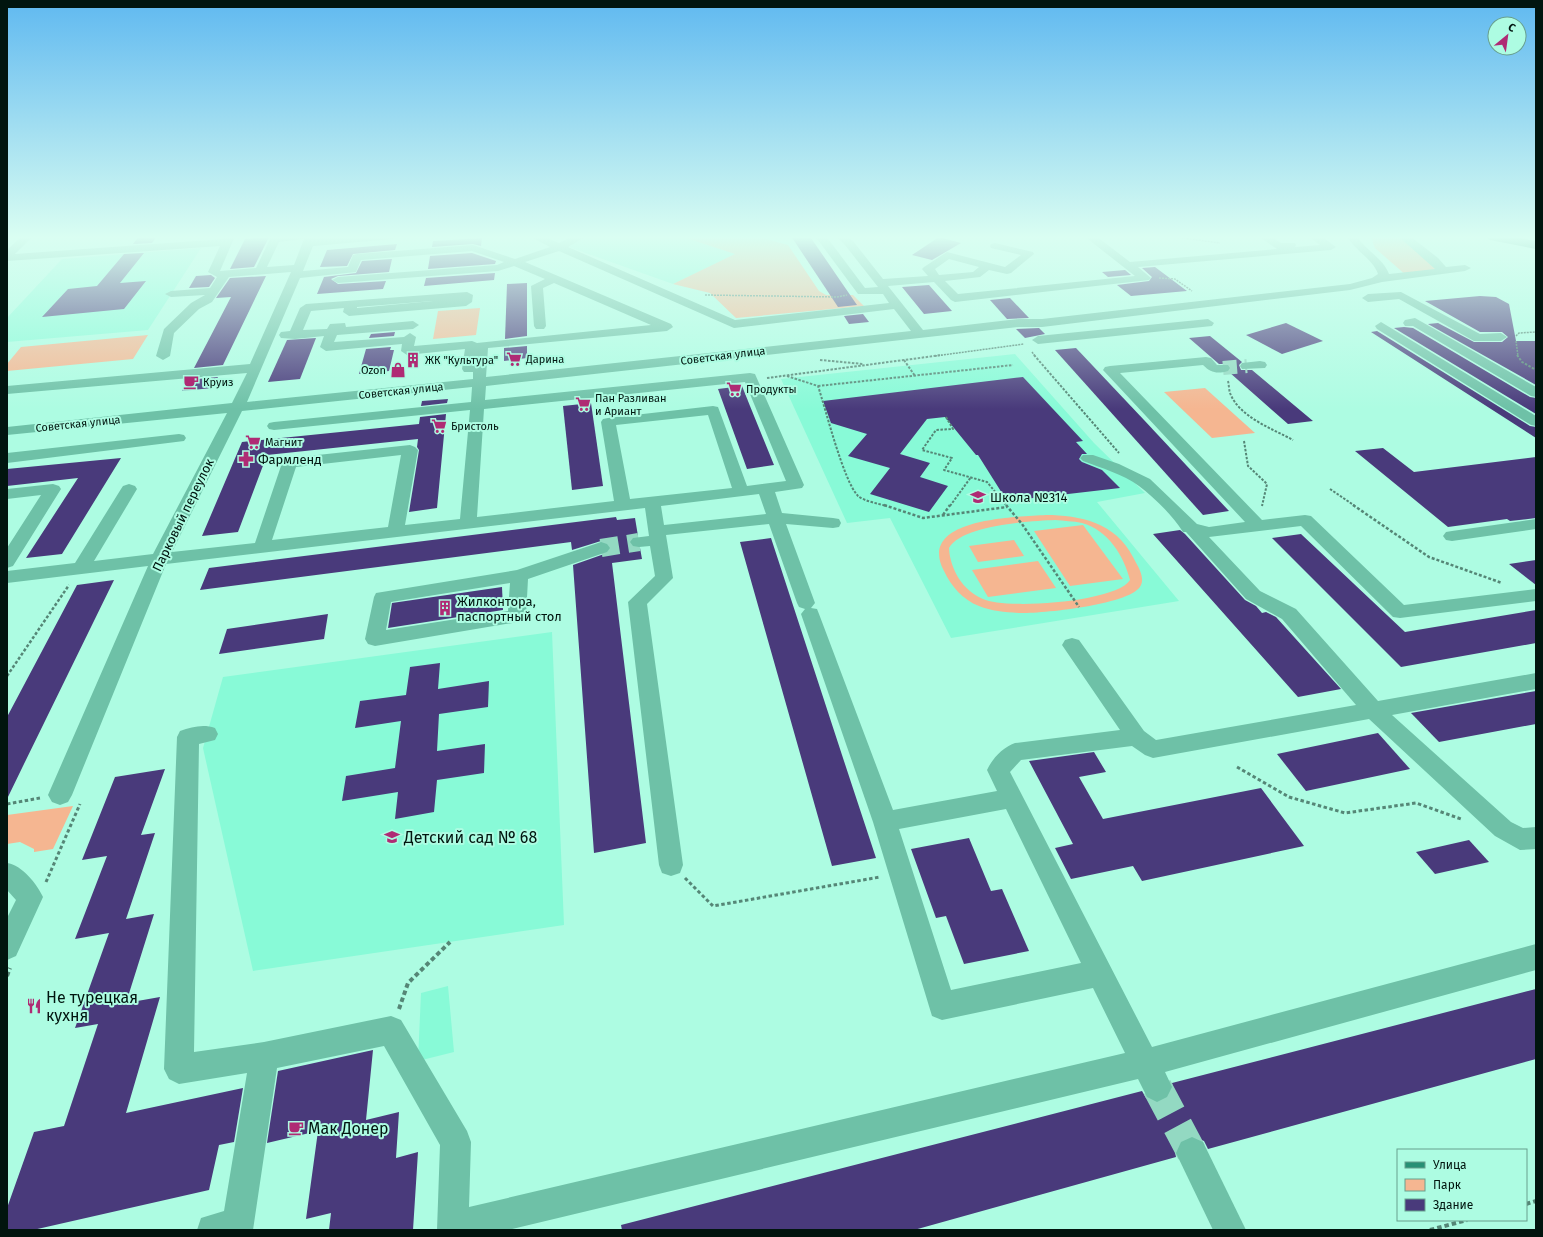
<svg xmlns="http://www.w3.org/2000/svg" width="1543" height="1237" viewBox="0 0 1543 1237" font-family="'Fira Sans',sans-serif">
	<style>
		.built { fill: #88fad7 }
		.green { fill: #f5b691; fill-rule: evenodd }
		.building { fill: #493a7b }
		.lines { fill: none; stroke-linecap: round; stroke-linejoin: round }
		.minor-tunnel-far2 { stroke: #93d9c2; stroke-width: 14; stroke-dasharray: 14 8; stroke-linecap: butt }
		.minor-tunnel-far1 { stroke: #93d9c2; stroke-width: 18; stroke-dasharray: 18 9; stroke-linecap: butt }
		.minor-tunnel { stroke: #93d9c2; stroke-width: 30; stroke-dasharray: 30 14; stroke-linecap: butt }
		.path-far4 { stroke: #558676; stroke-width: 1.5; stroke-dasharray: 2 1; stroke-linecap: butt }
		.path-far3 { stroke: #558676; stroke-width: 2; stroke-dasharray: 2.5 1.5; stroke-linecap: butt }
		.path-far2 { stroke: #558676; stroke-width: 2.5; stroke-dasharray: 3 2; stroke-linecap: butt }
		.path-far1 { stroke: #558676; stroke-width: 3; stroke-dasharray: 3.5 2.5; stroke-linecap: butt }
		.path { stroke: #558676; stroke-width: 4; stroke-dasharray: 4.5 3; stroke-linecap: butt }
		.minor { fill: #6ec1a7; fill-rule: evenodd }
		.major { fill: #279075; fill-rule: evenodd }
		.labels { text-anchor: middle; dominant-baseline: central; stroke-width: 4; stroke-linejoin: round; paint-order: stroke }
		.far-street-label { font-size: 11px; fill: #01150f; stroke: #adfce2 }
		.far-poi-label { font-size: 11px; fill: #01150f; stroke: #adfce2; text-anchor: start }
		.poi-label { font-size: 13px; fill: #01150f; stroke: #adfce2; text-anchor: start }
		.street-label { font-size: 13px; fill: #01150f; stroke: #adfce2 }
		.near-poi-label { font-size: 16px; fill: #01150f; stroke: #adfce2; text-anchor: start }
	</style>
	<rect width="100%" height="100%" fill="#adfce2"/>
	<g class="built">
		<polygon points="592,236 680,236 736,254 673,284 566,246"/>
		<polygon points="201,248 148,330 7,342 7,318 62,259"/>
		<polygon points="1015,354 1094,443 1145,493 1097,502 1179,601 951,638 890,518 847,523 781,379"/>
		<polygon points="552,632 564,925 253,971 203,748 223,677"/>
		<polygon points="448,986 454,1052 418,1061 421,993"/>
	</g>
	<g class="green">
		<polygon points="680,236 756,236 788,245 819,291 826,295 853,295 864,306 736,318 710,293 673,284 735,254"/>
		<polygon points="1372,236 1404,236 1441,268 1407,276 1375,248 1373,243"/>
		<polygon points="480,308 476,335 433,339 438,311"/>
		<polygon points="148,335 133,359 7,371 7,364 21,347"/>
		<polygon points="1205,388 1255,433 1212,438 1164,392"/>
		<path d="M1046,515C1080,515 1116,523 1133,557C1137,565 1145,576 1141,585C1133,605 1038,614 1018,613C1005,612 991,611 979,606C963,600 951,586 944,571C916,518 1015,517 1046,515ZM1055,520C1064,521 1073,521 1082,523C1108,530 1124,556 1130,580C1117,602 1006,610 983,599C963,591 950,569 949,548C962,525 1030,521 1055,520Z"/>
		<polygon points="1083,525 1123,579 1070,586 1034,531"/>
		<polygon points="1014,540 1024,556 978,562 969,546"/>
		<polygon points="1038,561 1056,588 988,597 972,570"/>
		<polygon points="73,806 53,849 34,852 34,849 20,842 7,844 7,815"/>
	</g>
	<g class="building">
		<polygon points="139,236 157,236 152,243 133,244"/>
		<polygon points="791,236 811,238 857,305 838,307"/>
		<polygon points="269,237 254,267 230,269 245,239"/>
		<polygon points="939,237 961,243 932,260 912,255"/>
		<polygon points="482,238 481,246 473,244 432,247 433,241"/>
		<polygon points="397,244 395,250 353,254 347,266 320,267 327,250"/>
		<polygon points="144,253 120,283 146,281 124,309 42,317 68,289 97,286 124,254"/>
		<polygon points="472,253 496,261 495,264 428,269 430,256"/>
		<polygon points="392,259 389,272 338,276 331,279 338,284 386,281 383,289 317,294 324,277 356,273 362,261"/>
		<polygon points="1155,267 1187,291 1131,296 1117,285 1149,281 1152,277 1142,268"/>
		<polygon points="1125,270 1131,275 1108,277 1102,272"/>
		<polygon points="495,273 494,280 424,286 426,278"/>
		<polygon points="211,275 215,278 209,287 189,288 196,276"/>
		<polygon points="266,276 223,365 194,368 231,297 216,298 230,278"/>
		<polygon points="527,283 527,336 505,339 507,284"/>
		<polygon points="929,285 936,293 952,311 924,314 902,287"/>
		<polygon points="1480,296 1496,297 1509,304 1516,341 1536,341 1536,385 1428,324 1438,323 1474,342 1502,342 1508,337 1502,332 1480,332 1425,301"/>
		<polygon points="1010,298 1029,318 1007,319 990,300"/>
		<polygon points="863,314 869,322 849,324 844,316"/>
		<polygon points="1286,323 1323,341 1282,354 1246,335"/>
		<polygon points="1404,327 1413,328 1530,397 1536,398 1536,414 1394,328"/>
		<polygon points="1039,328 1045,334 1025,338 1016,329"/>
		<polygon points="1377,331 1530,426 1536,427 1536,438 1371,332"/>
		<polygon points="395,332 394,336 369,338 371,334"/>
		<polygon points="1210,336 1242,362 1239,365 1241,370 1252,370 1313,421 1288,424 1229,372 1231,369 1229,364 1219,364 1189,338"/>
		<polygon points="316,338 300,379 268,382 287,340"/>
		<polygon points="527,346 527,358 504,361 504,348"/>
		<polygon points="391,347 390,350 394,350 389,371 359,374 366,349"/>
		<polygon points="1076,348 1144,420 1229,511 1203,515 1055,350"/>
		<polygon points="218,377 212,388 182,391 188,380"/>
		<polygon points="1023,377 1083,441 1076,442 1087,454 1082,454 1079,459 1082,462 1102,470 1120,488 1007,501 978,455 976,455 945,417 927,419 900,454 930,463 920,477 948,486 929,512 870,494 890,468 848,456 867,434 831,423 823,401"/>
		<polygon points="742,386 750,406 774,465 747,469 718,389"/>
		<polygon points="448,399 447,403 421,406 422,401"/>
		<polygon points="591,403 603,486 572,490 563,406"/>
		<polygon points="446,414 437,508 409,512 419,450 417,447 418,439 267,455 238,532 202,536 242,442 419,424 420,417"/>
		<polygon points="1383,448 1414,472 1536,457 1536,518 1510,521 1507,519 1448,527 1355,451"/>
		<polygon points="121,458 62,554 26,558 78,478 7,486 7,469"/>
		<polygon points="616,517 617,520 635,518 638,536 632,537 628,542 633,547 640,548 642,559 612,563 646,843 594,853 573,565 607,553 612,548 607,543 601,541 572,550 571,542 200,590 209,568"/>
		<polygon points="1180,530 1185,534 1245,600 1256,606 1262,613 1266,612 1276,617 1341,689 1298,697 1153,534"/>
		<polygon points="1301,534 1405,632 1536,610 1536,643 1401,667 1272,538"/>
		<polygon points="771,538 842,755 876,858 832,866 740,542"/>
		<polygon points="1536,560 1536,585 1509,564"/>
		<polygon points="114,580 23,766 7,799 7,717 77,585"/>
		<polygon points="502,587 503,610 388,628 392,603"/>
		<polygon points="328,614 324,639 219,654 227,629"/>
		<polygon points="440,663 438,689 489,681 488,707 439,714 437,751 485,744 484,773 437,780 434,812 395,819 398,792 342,801 346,776 395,768 401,721 355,728 360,701 406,695 410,667"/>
		<polygon points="1536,691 1536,724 1439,742 1411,713"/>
		<polygon points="1378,733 1410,769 1306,791 1277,754"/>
		<polygon points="1094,752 1106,772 1079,777 1103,819 1261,788 1304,846 1142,881 1133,866 1071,879 1055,848 1073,844 1029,761"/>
		<polygon points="165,769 141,835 155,833 126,919 154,914 126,1003 160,997 126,1113 243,1088 234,1142 219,1145 209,1190 33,1230 7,1230 7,1208 34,1132 64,1126 98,1024 75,1028 109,933 75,939 107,856 82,860 115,777"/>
		<polygon points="969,838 991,891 1002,889 1029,951 964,964 946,916 936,918 911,849"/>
		<polygon points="1469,840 1489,862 1435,874 1416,852"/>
		<polygon points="1536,989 1536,1059 1208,1149 1204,1141 1191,1136 1180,1141 1175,1152 1176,1157 914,1230 622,1230 621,1225 1142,1091 1146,1098 1158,1103 1168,1098 1173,1088 1172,1083"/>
		<polygon points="373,1050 366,1120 399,1112 396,1158 418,1152 413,1230 329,1230 331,1213 306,1219 318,1131 267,1143 278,1071"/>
	</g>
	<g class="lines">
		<polyline class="minor-tunnel-far2" points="1223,368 1247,366"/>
		<polyline class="minor-tunnel-far1" points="601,548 639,542"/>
		<polyline class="minor-tunnel" points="1157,1087 1192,1153"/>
		<g class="path-far4">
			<polyline points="1169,236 1220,243"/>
			<polyline points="1159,278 1175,279 1192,291"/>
			<polyline points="705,295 837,297 847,295"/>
			<polyline points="1516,336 1519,333 1536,332"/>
			<polyline points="1516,341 1518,356"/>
			<polyline points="1032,352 1035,356"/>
			<polyline points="935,356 1024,344"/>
		</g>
		<g class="path-far3">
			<polyline points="1034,355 1119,453"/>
			<polyline points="1517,355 1522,362 1536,370"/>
			<polyline points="820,360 863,364"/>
			<polyline points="904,360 915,376"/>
			<path d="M787,376L818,386C826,410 843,480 858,496C864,501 879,504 887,506"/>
			<polyline points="767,378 942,355"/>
			<path d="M1228,381C1229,385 1229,390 1230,393C1239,417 1273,429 1293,440"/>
			<polyline points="818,386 1013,365"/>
			<polyline points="946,417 953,429 936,430 922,450 952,458 944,470 987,482 1007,506"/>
			<polyline points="1244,441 1248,466 1267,484 1262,506"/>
			<polyline points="1330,489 1355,506"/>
			<polyline points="950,506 971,477"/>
		</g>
		<g class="path-far2">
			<polyline points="884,505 923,518 1007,507"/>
			<polyline points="1006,505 1022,524 1079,607"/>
			<polyline points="1353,505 1429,557 1502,583"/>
			<polyline points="943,515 950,505"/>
			<polyline points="7,676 69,585"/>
		</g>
		<g class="path-far1">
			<polyline points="1237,767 1289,797 1345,813 1416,803 1461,819"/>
			<polyline points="7,804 40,798"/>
			<polyline points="685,878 713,906 880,877"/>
			<polyline points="46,882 80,804"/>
		</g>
		<g class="path">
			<polyline points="7,976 10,968"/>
			<polyline points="399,1009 408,983 450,942"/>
			<polyline points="1526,1204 1536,1201"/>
			<polyline points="1430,1230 1467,1220"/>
		</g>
		<g class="minor">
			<path d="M22,236H33L15,254L223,239L225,236H235L220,271L256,268L270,239L273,236H315V239L352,236H398L393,239L313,246L303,271L348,267L353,255L357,254L473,245L515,259L550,247L529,236H543L559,243L573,236H587L568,247L735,320L889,303L883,294H858L815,236H826L865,288L878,287L845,245L836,236H847L853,241L883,279L928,276L922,269L924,267L947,252L1005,267L1021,255L991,248L990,246L991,244L995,243L1033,252L1034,254L1011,273L1007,274L989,270L980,277L945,281L958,294L1135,276L1084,236H1096L1130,262L1277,249L1258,236H1271L1281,243H1295L1296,245L1295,247L1320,245L1308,236H1321L1336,247L1331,250L1138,267L1151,278L1149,280L955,302L951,300L934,282L888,286L923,330L1019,319H1042L1350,284L1372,278L1378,274C1373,259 1355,251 1347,236H1357C1366,251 1383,258 1389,274L1435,269L1398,236H1410L1438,258L1446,267L1465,265L1471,268L1465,271L1382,282L1350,290L1042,327H1019L486,386L485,400L750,373L755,374L804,485L802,488L775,492L782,513L833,518L839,519L841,523L839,527L833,528L786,524L815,603L811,608L817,609L819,614L893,810L997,791L987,770C992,759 1003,747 1015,743L1120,730L1062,645L1065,640L1072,638L1079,640L1144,731L1156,740L1356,705L1282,619L1246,599L1186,532H1183C1173,516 1155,498 1139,486C1123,474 1101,468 1083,461L1080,458L1083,455H1093L1119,464L1150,479L1197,524L1209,527L1245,522L1103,370L1105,367L1110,366L1206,357L1211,358L1217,365H1228L1230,368L1228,371C1217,374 1211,373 1203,365L1120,373L1262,520L1305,515L1311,516L1404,605L1536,589V601L1400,618L1393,617L1301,526L1209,537L1260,591L1296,609L1378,701L1536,673V689L1392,715L1511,822L1523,828L1536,827V849L1520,850L1495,836L1369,719L1153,758L1145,755L1132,746L1021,760L1010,772L1152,1047L1536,944V970L1165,1072L1172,1087L1167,1097L1157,1102L1147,1097L1138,1079L508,1230H437L440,1145L384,1046L277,1068L253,1230H197L201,1218L224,1211L247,1073L179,1084L169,1079L164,1069L177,737L180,731C192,727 203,724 215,728L218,734L215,740L199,744L194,1052L264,1042L391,1016L401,1020L467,1131L471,1142L469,1207L1125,1053L1093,988L942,1020L932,1016L873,822L801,614L805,609L799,607L797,603L769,524L666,535L673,578L647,604L683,865L680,873L671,876L662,873L659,865L628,602L655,576L650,546L639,547L633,546L630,542L633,538L649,536L645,508L166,564L72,795L68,802L60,805L52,802L48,795L148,566L7,583V571L75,563L121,489L123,486L129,484L135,486L137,489L94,561L153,554L227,413L7,435V427L232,403L247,373L7,394V386L250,364L291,272L229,277L212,302L199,309L174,333L170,356L163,360L156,356L164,329L191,303L205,295L171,297L165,294L171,291L210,288L217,277L208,272L220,246L7,261V250ZM303,239H304L294,265L267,267L279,242ZM472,251L504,262L497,265L338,277L332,280L338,283L498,271L514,266L545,279L531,286L534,326L536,329H544L546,326L543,288L554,283L651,325L477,343L472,341L414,346L416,337L410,333L404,337L334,342L337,335L413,329L419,325L413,321L346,327L345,323L330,324L327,329L303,330L311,311L344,308L343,312L349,316L466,306L472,302L473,295L467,292L306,304L300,308L290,331L281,332L279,335L281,338L295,339L324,336L320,347L326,351L402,344L401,351L407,355L465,349L462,369L464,372H473V379L247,402L300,278L356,272L361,260ZM559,251L734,328L894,309L911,331L486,377L488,348L667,331L673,327L671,324L525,262ZM949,259L979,267L973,272L939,275L935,269ZM433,301L357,308V307ZM745,382L786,481L747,486L718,407L713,406L608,418L603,419L601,422L614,501L477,517L484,409ZM472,387L471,402L274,422L269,423L267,426L269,429L274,430L470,410L460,519L405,525L418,450L415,447L410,445L290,458L285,460L282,463L255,543L172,552L242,411ZM708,415L732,488L630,499L616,425ZM401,455L388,527L272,540L296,467ZM759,494L766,514L664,525L661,506ZM1006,809L1081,963L951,990L899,829Z"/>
			<polygon points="1401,292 1480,334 1501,333 1507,337 1501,341 1474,341 1399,299 1368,302 1362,298 1368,294"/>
			<polygon points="1415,318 1536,387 1536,397 1531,396 1413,326 1405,326 1403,323 1405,320"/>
			<polygon points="1208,319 1214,323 1212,326 1038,344 1032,340 1038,336"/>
			<polygon points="1381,322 1536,416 1536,426 1531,425 1377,329 1375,326"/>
			<polygon points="1260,361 1265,362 1267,365 1265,368 1242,369 1240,366 1242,363"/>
			<polygon points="179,434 184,435 186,438 184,441 7,463 7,453"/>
			<polygon points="53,484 59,486 61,489 13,566 7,568 7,548 41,495 7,499 7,489"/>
			<polygon points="1536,519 1536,529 1452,541 1446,540 1443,536 1446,532 1452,531"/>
			<path d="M601,542L607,544L610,548L607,552L528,579L526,616L524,621L375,646L368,644L365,639L374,597L376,593L517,570ZM510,583L508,611L386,630L391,602Z"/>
			<path d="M7,863C22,865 37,884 43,897L16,956L7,960V918L16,900L7,890Z"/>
			<polygon points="1192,1137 1203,1142 1246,1230 1213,1230 1176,1153 1181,1142"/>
		</g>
		<polygon class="major" points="1484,236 1510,236 1536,241 1536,249 1490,240"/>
	</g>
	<linearGradient id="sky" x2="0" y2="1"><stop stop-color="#60b9f0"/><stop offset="0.58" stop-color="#dafef2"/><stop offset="1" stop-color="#dafef2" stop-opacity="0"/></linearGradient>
	<rect width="1543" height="409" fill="url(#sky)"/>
	<defs>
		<g id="supermarket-bare" transform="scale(1.2)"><path d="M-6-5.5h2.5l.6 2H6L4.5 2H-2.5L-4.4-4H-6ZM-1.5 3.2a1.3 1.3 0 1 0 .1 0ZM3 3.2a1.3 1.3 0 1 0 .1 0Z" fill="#af2b74" stroke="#adfce2" stroke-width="2.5" paint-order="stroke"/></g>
		<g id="building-bare" transform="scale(1.2)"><path d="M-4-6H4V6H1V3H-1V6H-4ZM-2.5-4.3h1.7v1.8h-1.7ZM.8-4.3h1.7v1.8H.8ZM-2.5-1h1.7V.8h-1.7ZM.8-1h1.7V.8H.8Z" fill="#af2b74" stroke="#adfce2" stroke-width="2.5" paint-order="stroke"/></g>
		<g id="shop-bare" transform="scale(1.2)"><path d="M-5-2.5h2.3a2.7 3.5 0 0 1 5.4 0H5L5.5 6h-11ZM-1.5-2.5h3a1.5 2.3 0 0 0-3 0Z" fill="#af2b74" stroke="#adfce2" stroke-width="2.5" paint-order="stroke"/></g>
		<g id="cafe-bare" transform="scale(1.2)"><path d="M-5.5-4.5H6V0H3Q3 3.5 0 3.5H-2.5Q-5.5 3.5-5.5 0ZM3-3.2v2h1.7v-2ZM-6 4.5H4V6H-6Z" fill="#af2b74" stroke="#adfce2" stroke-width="2.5" paint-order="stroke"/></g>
		<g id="pharmacy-bare" transform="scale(1.2)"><path d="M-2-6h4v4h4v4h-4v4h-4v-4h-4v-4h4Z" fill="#af2b74" stroke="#adfce2" stroke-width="2.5" paint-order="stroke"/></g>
		<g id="school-bare" transform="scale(1.2)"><path d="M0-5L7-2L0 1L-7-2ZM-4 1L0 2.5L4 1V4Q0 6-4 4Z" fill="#af2b74" stroke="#adfce2" stroke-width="2.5" paint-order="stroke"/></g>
		<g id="restaurant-bare" transform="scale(1.2)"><path d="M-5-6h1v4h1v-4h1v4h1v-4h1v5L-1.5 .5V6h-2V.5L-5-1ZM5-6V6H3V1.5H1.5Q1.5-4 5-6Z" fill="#af2b74" stroke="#adfce2" stroke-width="2.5" paint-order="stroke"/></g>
	</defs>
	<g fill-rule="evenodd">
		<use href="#supermarket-bare" x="514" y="359"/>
		<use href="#building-bare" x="413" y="360"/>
		<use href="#shop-bare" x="398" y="370"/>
		<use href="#cafe-bare" x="191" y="382"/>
		<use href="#supermarket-bare" x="734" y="389"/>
		<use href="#supermarket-bare" x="583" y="404"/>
		<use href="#supermarket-bare" x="439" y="426"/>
		<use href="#supermarket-bare" x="253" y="442"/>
		<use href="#pharmacy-bare" x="246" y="459"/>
		<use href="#school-bare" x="978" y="497"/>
		<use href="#building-bare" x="445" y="608"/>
		<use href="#school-bare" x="392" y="837"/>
		<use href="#restaurant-bare" x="34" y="1006"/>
		<use href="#cafe-bare" x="296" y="1128"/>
	</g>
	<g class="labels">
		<g class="far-street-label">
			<text transform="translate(723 356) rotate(-7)">Советская улица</text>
			<text transform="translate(401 391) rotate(-6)">Советская улица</text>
			<text transform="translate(78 424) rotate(-6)">Советская улица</text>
		</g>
		<g class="far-poi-label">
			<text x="526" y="359">Дарина</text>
			<text x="425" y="360">ЖК "Культура"</text>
			<text x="386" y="370" text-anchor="end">Ozon</text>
			<text x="203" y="382">Круиз</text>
			<text x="746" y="389">Продукты</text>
			<text x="595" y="398">Пан Разливан<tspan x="595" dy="13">и Ариант</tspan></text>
			<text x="451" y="426">Бристоль</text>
			<text x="265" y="442">Магнит</text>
		</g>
		<g class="poi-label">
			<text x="258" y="459">Фармленд</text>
			<text x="990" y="497">Школа №314</text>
			<text x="457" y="601">Жилконтора,<tspan x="457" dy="15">паспортный стол</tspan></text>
		</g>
		<g class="street-label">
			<text transform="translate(183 515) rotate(-64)">Парковый переулок</text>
		</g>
		<g class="near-poi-label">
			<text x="404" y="837">Детский сад № 68</text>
			<text x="46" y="997">Не турецкая<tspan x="46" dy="18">кухня</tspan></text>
			<text x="308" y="1128">Мак Донер</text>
		</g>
	</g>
	<rect width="1543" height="1237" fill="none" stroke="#01150f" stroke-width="16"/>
	<rect x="1397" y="1149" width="130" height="72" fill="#adfce2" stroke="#68a08e"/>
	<rect x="1405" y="1162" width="20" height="6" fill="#279075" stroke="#68a08e"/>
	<text x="1433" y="1169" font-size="12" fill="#01150f">Улица</text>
	<rect x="1405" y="1179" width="20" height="12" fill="#f5b691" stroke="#68a08e"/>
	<text x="1433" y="1189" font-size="12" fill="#01150f">Парк</text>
	<rect x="1405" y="1199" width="20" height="12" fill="#493a7b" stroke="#68a08e"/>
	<text x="1433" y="1209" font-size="12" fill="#01150f">Здание</text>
	<g transform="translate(1507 36) rotate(29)"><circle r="19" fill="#adfce2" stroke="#68a08e"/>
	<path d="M0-3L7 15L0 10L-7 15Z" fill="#af2b74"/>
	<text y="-6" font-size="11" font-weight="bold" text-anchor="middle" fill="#01150f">С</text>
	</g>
</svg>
